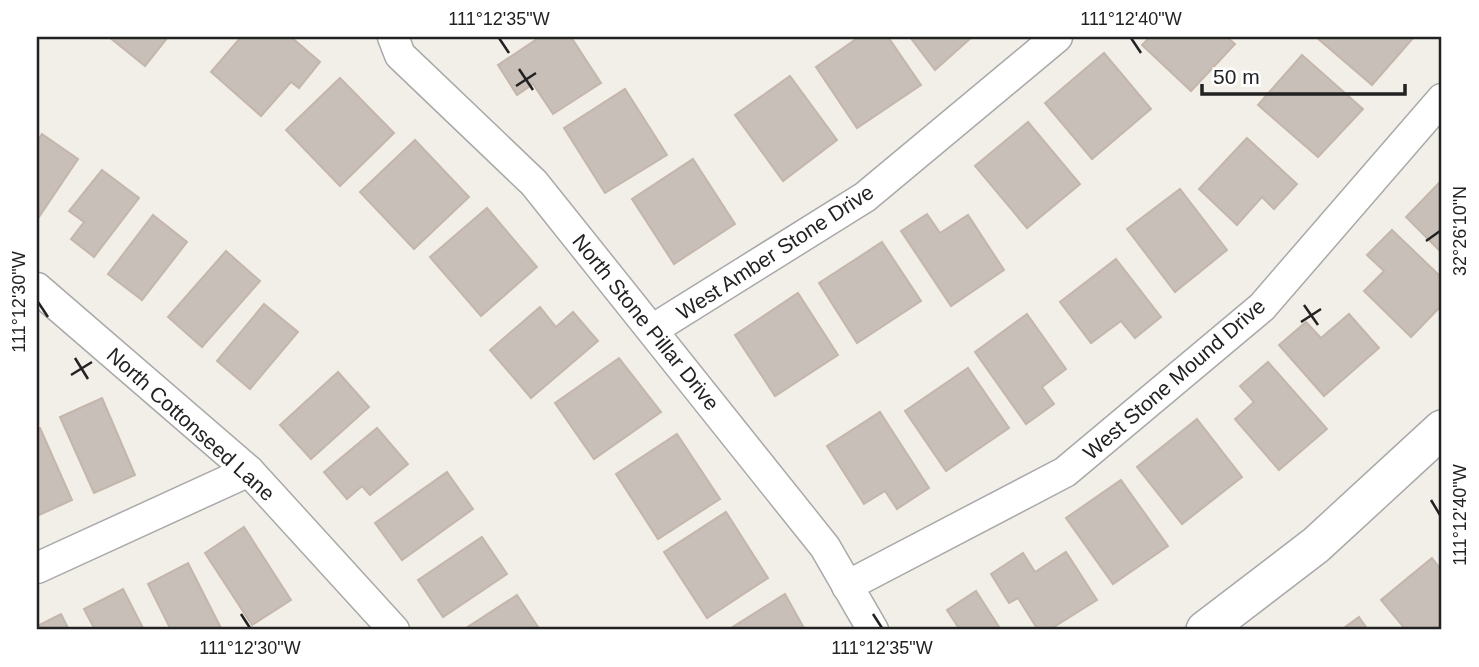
<svg xmlns="http://www.w3.org/2000/svg" width="1479" height="667" viewBox="0 0 1479 667" font-family="Helvetica,sans-serif">
	<style>
		.building { fill: #c7bfb8; stroke: #c4b6ab; stroke-width: 2 }
		.lines { fill: none; stroke-linecap: round; stroke-linejoin: round }
		.minor-casing { stroke: #a9a9a9; stroke-width: 33 }
		.tertiary-casing { stroke: #a9a9a9; stroke-width: 40 }
		.minor { stroke: #fff; stroke-width: 30 }
		.tertiary { stroke: #fff; stroke-width: 37 }
		.ticks { fill: none; stroke: #222; stroke-width: 2.5 }
		.labels { text-anchor: middle; dominant-baseline: central; stroke-width: 5; stroke-linejoin: round; paint-order: stroke }
		.street-label { font-size: 21px; fill: #222; stroke: #fff }
		.neatline { fill: none; stroke: #222; stroke-width: 2.5 }
		.ticks-label { font-size: 18px; text-anchor: middle; fill: #222 }
	</style>
	<rect width="100%" height="100%" fill="#f2efe9"/>
	<g class="building">
		<polygon points="109,37 168,37 145,66"/>
		<polygon points="241,37 291,37 320,62 299,88 291,82 261,116 211,72"/>
		<polygon points="540,37 571,37 601,83 553,114 533,84 517,95 498,65"/>
		<polygon points="859,37 888,37 921,85 857,128 816,67"/>
		<polygon points="910,37 972,37 935,70"/>
		<polygon points="1150,37 1227,37 1235,44 1191,91 1142,45"/>
		<polygon points="1316,37 1414,37 1372,85"/>
		<polygon points="1104,53 1151,109 1092,159 1045,103"/>
		<polygon points="1302,55 1363,109 1318,157 1258,105"/>
		<polygon points="790,76 837,140 783,181 735,115"/>
		<polygon points="340,78 394,133 340,186 286,130"/>
		<polygon points="625,89 667,155 605,193 564,128"/>
		<polygon points="1028,122 1080,184 1027,228 975,166"/>
		<polygon points="42,134 78,159 37,220 37,142"/>
		<polygon points="1247,138 1297,184 1274,209 1262,197 1237,225 1199,189"/>
		<polygon points="415,140 469,197 414,249 360,192"/>
		<polygon points="693,159 735,224 674,264 632,199"/>
		<polygon points="102,170 139,198 94,257 71,239 84,222 69,211"/>
		<polygon points="1442,180 1442,253 1406,217"/>
		<polygon points="1180,189 1227,250 1175,292 1127,229"/>
		<polygon points="487,208 537,267 481,316 430,257"/>
		<polygon points="927,214 940,233 968,215 1004,270 951,306 901,231"/>
		<polygon points="153,215 187,242 142,300 108,274"/>
		<polygon points="1392,230 1442,278 1442,305 1411,337 1364,291 1384,271 1367,255"/>
		<polygon points="882,242 921,301 857,343 819,283"/>
		<polygon points="226,251 260,281 202,347 168,317"/>
		<polygon points="1116,259 1161,317 1135,338 1121,321 1091,343 1060,302"/>
		<polygon points="798,293 838,355 775,396 735,335"/>
		<polygon points="264,304 298,332 250,389 217,361"/>
		<polygon points="540,307 556,327 573,312 598,341 531,398 490,350"/>
		<polygon points="1027,314 1066,369 1042,387 1054,404 1026,424 975,352"/>
		<polygon points="1349,314 1379,348 1324,396 1279,345 1306,322 1321,338"/>
		<polygon points="619,358 661,412 594,459 555,403"/>
		<polygon points="1268,362 1327,429 1279,470 1235,419 1254,402 1240,386"/>
		<polygon points="968,368 1009,428 946,471 905,411"/>
		<polygon points="338,372 369,407 311,459 280,425"/>
		<polygon points="102,398 135,475 94,493 60,417"/>
		<polygon points="880,412 929,488 897,509 885,491 864,504 827,446"/>
		<polygon points="1197,419 1242,477 1182,524 1137,467"/>
		<polygon points="40,428 72,500 37,516 37,429"/>
		<polygon points="377,428 408,464 370,495 362,486 347,499 324,472"/>
		<polygon points="677,434 720,499 658,539 616,474"/>
		<polygon points="447,472 473,509 402,560 375,523"/>
		<polygon points="1121,480 1168,546 1113,584 1066,518"/>
		<polygon points="726,512 768,578 707,618 664,552"/>
		<polygon points="244,527 291,600 252,625 205,553"/>
		<polygon points="482,537 507,574 443,617 418,580"/>
		<polygon points="1066,552 1097,600 1049,630 1038,630 1018,598 1009,603 991,574 1023,553 1035,572"/>
		<polygon points="1432,558 1442,571 1442,630 1406,630 1381,600"/>
		<polygon points="188,563 222,630 171,630 148,584"/>
		<polygon points="123,589 144,630 95,630 84,609"/>
		<polygon points="976,591 1001,630 960,630 947,610"/>
		<polygon points="785,594 805,630 728,630"/>
		<polygon points="517,595 540,630 463,630"/>
		<polygon points="61,614 69,630 37,630 37,626"/>
		<polygon points="1359,617 1368,630 1341,630"/>
	</g>
	<g class="lines">
		<g class="minor-casing">
			<g id="minor">
				<polyline points="393,37 400,55 534,183 825,547 873,630"/>
				<polyline points="37,288 249,471 394,630"/>
				<polyline points="652,330 865,197 1057,37"/>
				<polyline points="37,568 249,471"/>
				<polyline points="847,586 1065,472 1262,307 1442,99"/>
			</g>
		</g>
		<g class="tertiary-casing">
			<polyline id="tertiary" points="1205,630 1316,545 1442,429"/>
		</g>
		<use href="#minor" class="minor"/>
		<use href="#tertiary" class="tertiary"/>
	</g>
	<path class="ticks" d="M499,38L509,53M1131,38L1141,53M519,69L533,90M516,86L536,73M1426,241L1440,231M38,302L48,317M1304,305L1318,325M1301,322L1321,309M75,358L88,379M71,375L92,362M1431,500L1440,515M241,614L250,628M873,614L882,628"/>
	<g class="labels">
		<g class="street-label">
			<text transform="translate(775 252) rotate(-33)">West Amber Stone Drive</text>
			<text transform="translate(646 322) rotate(51)">North Stone Pillar Drive</text>
			<text transform="translate(1174 379) rotate(-41)">West Stone Mound Drive</text>
			<text transform="translate(191 424) rotate(42)">North Cottonseed Lane</text>
		</g>
	</g>
	<rect width="1479" height="667" fill="none" stroke="#ffffff" stroke-width="77"/>
	<path d="M1202 84v10h203v-10" fill="none" stroke="#222222" stroke-width="3.5"/>
	<text x="1213" y="84" font-size="21" fill="#222222" stroke="#ffffff" stroke-width="5" paint-order="stroke">50 m</text>
	<rect x="38" y="38" width="1402" height="590" class="neatline"/>
	<g class="ticks-label">
		<text x="499" y="25">111°12'35"W</text>
		<text x="1131" y="25">111°12'40"W</text>
		<text transform="translate(1460 231) rotate(-90)" y="6">32°26'10"N</text>
		<text transform="translate(19 302) rotate(-90)" y="6">111°12'30"W</text>
		<text transform="translate(1460 515) rotate(-90)" y="6">111°12'40"W</text>
		<text x="250" y="654">111°12'30"W</text>
		<text x="882" y="654">111°12'35"W</text>
	</g>
</svg>
